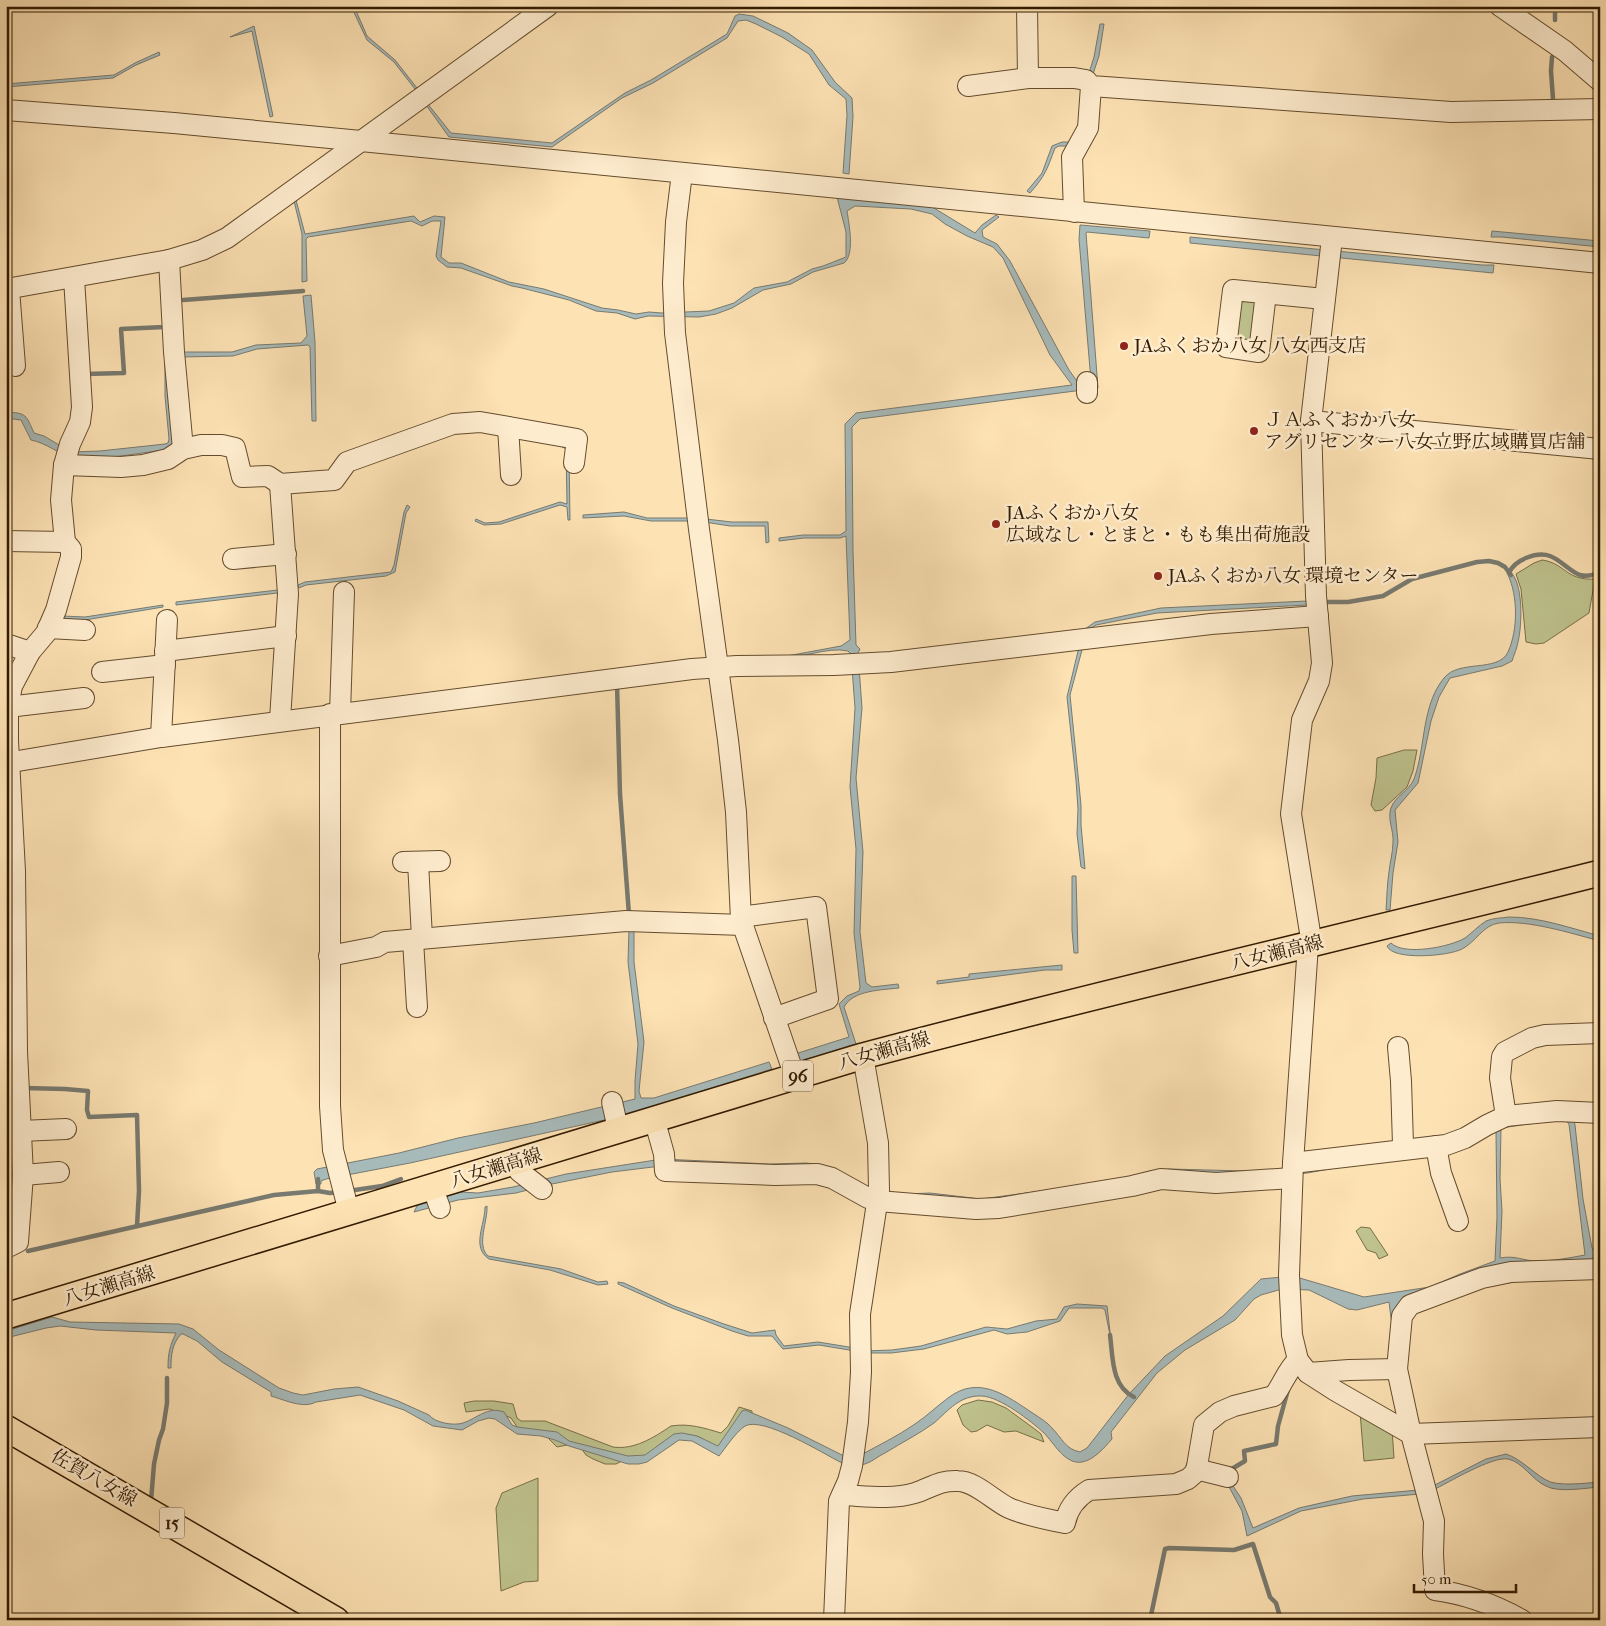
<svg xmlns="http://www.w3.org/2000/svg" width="1606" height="1626" viewBox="0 0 1606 1626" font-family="'IM FELL French Canon','Noto Serif JP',serif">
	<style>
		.green { fill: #bfc38e; stroke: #786e47 }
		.water { fill: #a7baba; stroke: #787a70; fill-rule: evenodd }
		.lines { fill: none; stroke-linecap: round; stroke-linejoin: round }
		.stream { stroke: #787a70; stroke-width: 4.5 }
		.minor-casing { stroke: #644c2d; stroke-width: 22 }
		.major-casing { stroke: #311a00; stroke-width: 28 }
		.minor { stroke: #feecce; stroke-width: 20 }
		.major { stroke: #fde2b4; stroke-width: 25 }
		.poi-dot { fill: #8f2418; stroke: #feecce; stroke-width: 2 }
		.labels { text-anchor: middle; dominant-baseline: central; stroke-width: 5; stroke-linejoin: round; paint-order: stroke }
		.shield { fill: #feecce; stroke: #6e593e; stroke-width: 1 }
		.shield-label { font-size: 18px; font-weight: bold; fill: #311a00 }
		.poi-label { font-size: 19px; fill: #311a00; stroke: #feecce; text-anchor: start }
		.street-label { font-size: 19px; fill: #311a00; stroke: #feecce }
	</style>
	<rect width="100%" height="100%" fill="#fde2b4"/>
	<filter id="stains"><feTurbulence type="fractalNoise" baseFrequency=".004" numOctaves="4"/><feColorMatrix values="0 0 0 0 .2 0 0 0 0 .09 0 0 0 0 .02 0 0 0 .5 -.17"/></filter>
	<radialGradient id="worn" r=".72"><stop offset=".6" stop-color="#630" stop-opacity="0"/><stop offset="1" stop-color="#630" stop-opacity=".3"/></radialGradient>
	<g class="green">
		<polygon points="1236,298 1257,300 1254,340 1234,342"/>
		<path d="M1542,560C1565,563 1566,581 1595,579L1589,613L1544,643L1536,644L1526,642L1521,589L1516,574L1534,563Z"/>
		<polygon points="1404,750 1417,750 1413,771 1407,787 1382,810 1375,811 1371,805 1376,778 1377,758"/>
		<polygon points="1361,1227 1370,1228 1388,1255 1379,1259 1376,1253 1367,1250 1356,1231"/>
		<polygon points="978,1400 992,1402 1006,1408 1036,1430 1041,1434 1044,1442 1016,1431 1004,1432 987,1425 977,1431 971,1432 963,1425 957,1410 962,1405"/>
		<path d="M474,1401H494L513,1404L517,1418L521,1421H545L613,1447C634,1450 653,1438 671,1426C689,1423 704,1428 721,1433L728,1426L739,1407L752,1411V1414L727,1444L712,1449C702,1434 694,1435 677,1435L654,1456L622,1461L616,1464H605L593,1459L586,1455L581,1448L567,1445L557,1447L545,1435L520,1431L511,1418L490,1409L466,1412L464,1403Z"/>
		<polygon points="1360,1412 1392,1429 1394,1458 1364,1461"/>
		<polygon points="538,1478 538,1581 524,1582 501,1591 496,1508 502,1493"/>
	</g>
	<g class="water">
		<polygon points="351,6 354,6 367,36 395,60 417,88 415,89 394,62 367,40"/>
		<polygon points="739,14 753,16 788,33 812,50 835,82 852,98 853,117 849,174 843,173 847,115 846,99 829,85 809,54 782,37 756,24 746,20 738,21 727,38 653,83 622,98 552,147 449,137 426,105 427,103 451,133 552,143 625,93 651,80 727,34 735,16"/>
		<polygon points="1100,24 1104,24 1099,56 1093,74 1089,73 1094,57"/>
		<polygon points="254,26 273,116 270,117 252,31 230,37"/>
		<polygon points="159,52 160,55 136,65 113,78 6,87 6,84 114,75 135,63"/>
		<path d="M1082,87V126L1074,146H1059L1055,148C1047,169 1046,175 1030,193L1027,191L1042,173L1052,146L1062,142H1072C1082,126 1078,106 1082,87Z"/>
		<path d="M837,197L929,205L975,233L982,225L996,215L999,217L982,230L983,237L997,244L1010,261L1069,370L1079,384L1091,381L1079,239L1080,225L1150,231L1149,238L1087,232L1086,233L1098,388L860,419L852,427L853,551L856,645L860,649L858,653L862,708L856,778L863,852L860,932L866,983L872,987L898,984L899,988C882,990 853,990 844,1007L856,1044L798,1062L795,1054L849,1037L839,1004L847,996L859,991L860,987L854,933L856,849L850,787L855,708L851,654L848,651C827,646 799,660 776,658L841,646L850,640L846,536L840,538H804L779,541V538L803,535H840L846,531L845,424L856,413L1072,385L1050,355L1003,258L993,247L967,236L945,224L932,214L911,209L855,206L847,211C849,223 855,255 844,263L813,272L791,284L763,290L732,308L716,314L699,317L648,316L635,319L617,313L596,311L569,300L522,288L512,286L461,268L447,267L438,260L436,256L441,221H432L422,226L411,221L308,237L306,239L307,281L302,282V234L294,201L296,200L305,234L414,216L420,222L434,216L445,217L441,257L449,263H461L509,282L544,289L602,308L618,310L636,314L649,312L662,313L709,311L734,303L754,288L787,282L812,269L823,266L846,257V232Z"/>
		<polygon points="1492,231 1600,241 1600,247 1502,237 1491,237"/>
		<polygon points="1190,237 1482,265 1494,265 1493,273 1190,243"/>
		<path d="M311,295L315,342L316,421H312L310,347L308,345L257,349L233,356L180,357L174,445L165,450C137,453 102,461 74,457C59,455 47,443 31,440L21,420L6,418V412C27,413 26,415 34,433L44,436L71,452L100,451L165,444L168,443L169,439L165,396V355L181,352H232L256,345L301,343L307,336L303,296Z"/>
		<polygon points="559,445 566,445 569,452 570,520 568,520 567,507 560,505 501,524 484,525 475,521 476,519 485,523 499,522 560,502 567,504 566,449"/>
		<polygon points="407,505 410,507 406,513 395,572 386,576 306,585 299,588 298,585 305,582 391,572 394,565 404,512"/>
		<polygon points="624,512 647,518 697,518 732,522 768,522 769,542 766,543 765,526 730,526 698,521 651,521 624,516 583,518 583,515"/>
		<path d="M1509,571C1524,581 1522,626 1518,642C1517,648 1514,655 1512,661L1502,666L1450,678L1439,697L1431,721L1418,783L1395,810L1398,842L1393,873L1390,910H1386C1387,897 1387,884 1389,872C1390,862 1393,852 1393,842C1394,831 1387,819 1391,808C1395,796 1409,791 1414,779C1426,747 1421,706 1444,678C1459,659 1498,673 1508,652C1518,630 1518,596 1508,575Z"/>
		<polygon points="286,589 286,592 176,605 176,602"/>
		<polygon points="1307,601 1307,605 1157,613 1096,625 1087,631 1070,695 1081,805 1081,825 1085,869 1081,867 1077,834 1078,809 1076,780 1067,697 1079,647 1085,629 1095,622 1161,608"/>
		<polygon points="163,605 163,607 85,620 63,619 63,616 85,617"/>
		<polygon points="1072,876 1076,876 1078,953 1074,953 1072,930"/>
		<path d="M1509,917C1540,917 1570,928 1600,936V941C1570,933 1529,920 1499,923C1483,925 1476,942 1462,949C1449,956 1393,961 1387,946L1391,943C1404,956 1450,947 1465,938C1472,933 1478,926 1486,921C1493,918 1502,918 1509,917Z"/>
		<polygon points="629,930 634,930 634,962 644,1042 639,1091 641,1098 654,1098 769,1062 772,1069 622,1116 410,1163 326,1179 321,1181 321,1184 316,1184 314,1172 317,1169 399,1153 458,1138 534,1123 635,1099 635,1081 638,1044 628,962"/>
		<polygon points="1062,965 1062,970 1045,970 937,984 937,981 969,977 969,974"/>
		<path d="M1573,1118L1575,1125L1583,1199L1592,1248L1594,1250L1600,1249V1266L1417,1300L1393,1333L1389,1302L1357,1310L1348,1309L1309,1290L1282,1289L1261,1295L1254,1299L1235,1320L1185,1350L1157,1373L1111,1432L1112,1439C1104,1448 1094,1460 1082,1462C1065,1465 1054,1443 1044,1433C1031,1421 1000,1397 982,1396C960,1395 949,1410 934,1423C919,1434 901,1443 885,1453C878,1456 872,1462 865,1464C860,1465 854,1466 850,1467L834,1489L841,1470L842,1463C824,1454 763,1416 745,1426C735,1433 727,1446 719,1456L692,1441L679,1440L647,1462L639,1464H628L569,1446L555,1440L541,1436L517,1434L495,1419L489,1418L478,1421L462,1430L433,1426L404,1410L360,1395L316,1402C303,1409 285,1400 271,1396V1392L222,1362L197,1341L183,1334H181C172,1344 171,1355 171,1368H168C168,1352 170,1346 176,1333L96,1330L60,1326L46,1328L6,1338V1331L52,1317L70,1322L179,1324L193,1329L219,1350L279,1388L293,1393L303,1395L334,1389L358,1387L398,1401L429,1415C435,1423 454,1426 463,1423C478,1418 487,1406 504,1412L512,1425L517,1427L557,1432L569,1441L628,1456L645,1455L674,1434L682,1433L697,1436L718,1446L742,1411L745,1410L788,1428L842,1455L848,1457L859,1456C877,1446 898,1436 915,1424C927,1416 937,1406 948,1398C979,1374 1007,1396 1034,1414C1040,1418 1047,1422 1052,1428C1062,1438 1065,1449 1080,1452L1087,1448L1129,1394L1165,1356L1223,1316L1261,1279L1293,1276L1364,1297L1430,1287L1460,1274L1495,1261L1497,1217L1496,1132V1131L1462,1150L1447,1155L1498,1123ZM1556,1120H1565L1569,1124L1585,1255C1569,1258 1553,1261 1537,1261C1523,1261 1516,1255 1500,1258L1502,1211L1500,1179L1501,1128Z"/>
		<polygon points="1428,1151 1429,1157 1369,1162 1307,1173 1001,1204 904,1202 818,1170 661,1166 612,1172 547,1185 516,1193 458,1200 414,1212 418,1204 461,1192 478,1193 513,1187 566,1174 662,1159 770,1164 806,1163 822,1165 874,1190 906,1194 930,1193 981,1199 1109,1182 1150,1171 1170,1169 1245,1171 1285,1169"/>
		<path d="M487,1206C488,1221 476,1245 488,1256L561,1269L598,1282L607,1281L608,1284L598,1285L550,1270L489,1259C471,1247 485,1225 485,1207Z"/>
		<polygon points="618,1282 624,1283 674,1306 724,1324 752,1333 775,1330 776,1335 784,1346 818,1342 855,1348 855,1351 819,1345 783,1349 772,1336 748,1336 732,1331 672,1308 618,1284"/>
		<polygon points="1077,1304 1107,1306 1111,1340 1105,1310 1102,1308 1069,1308 1060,1321 1027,1332 1007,1334 994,1330 924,1349 891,1353 864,1353 864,1351 892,1350 921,1346 986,1327 1007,1329 1036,1321 1057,1319 1064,1307"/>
		<path d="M1506,1454C1521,1459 1532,1472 1546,1480C1557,1487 1586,1483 1600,1482V1487C1585,1488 1558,1493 1546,1486C1532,1480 1523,1462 1508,1459C1492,1456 1448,1483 1433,1490L1431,1487L1486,1459Z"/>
		<polygon points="1231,1483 1241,1498 1253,1528 1299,1508 1352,1496 1419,1490 1420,1494 1363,1499 1301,1511 1247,1536 1242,1511 1228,1485"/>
	</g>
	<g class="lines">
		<g class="stream">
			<polyline points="1555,6 1555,20"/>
			<polyline points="1552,57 1551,71 1553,99"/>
			<polyline points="183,300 303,291"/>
			<polyline points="85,374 124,373 121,329 164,327 167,324"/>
			<path d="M1509,573C1514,560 1537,551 1550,556C1561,560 1569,571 1580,575C1587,577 1594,575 1600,572"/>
			<polyline points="1325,602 1348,602 1383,596 1412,579 1477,562 1489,561 1498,563 1505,567 1511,575"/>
			<polyline points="617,684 620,794 629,915"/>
			<polyline points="24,1088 65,1089 88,1091 87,1110 89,1117 137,1115 139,1191 137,1226"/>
			<polyline points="318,1191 318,1179"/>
			<polyline points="348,1191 382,1186 401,1179"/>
			<polyline points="28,1251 274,1195 318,1191 330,1193 338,1192"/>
			<path d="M1110,1335C1113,1357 1111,1386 1134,1397"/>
			<polyline points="1230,1470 1245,1461 1244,1451 1276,1444 1278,1426 1288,1390"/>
			<polyline points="151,1501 154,1464 159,1440 163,1429 167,1403 167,1378"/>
			<polyline points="1150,1620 1165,1549 1169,1548 1234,1550 1253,1544 1270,1597 1276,1603 1281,1620"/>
		</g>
		<g class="minor-casing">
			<g id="minor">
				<polyline points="1027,6 1028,78 1074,78 1086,80 1091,86 1451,112 1600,109"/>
				<polyline points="1500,6 1565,51 1600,81"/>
				<polyline points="968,86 1028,78"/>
				<polyline points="6,110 174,123 361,141 1600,263"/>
				<polyline points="682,173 676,222 673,283 675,333 699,529 728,740 736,812 741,920"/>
				<polyline points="1074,212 1072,157 1088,128 1091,86"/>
				<polyline points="169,260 174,352 183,449"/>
				<polyline points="6,289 169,260 202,250 227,238 548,6"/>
				<polyline points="9,289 15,366"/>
				<polyline points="1266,293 1259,352 1226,347 1233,290 1324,299"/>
				<polyline points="1087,382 1087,393"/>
				<polyline points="1311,421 1600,449"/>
				<polyline points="508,427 511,475"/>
				<polyline points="64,465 121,467 143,465 168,459 183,449 201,445 222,445 235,448 242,477 268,476 280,484 334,480 347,462 453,424 480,422 577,439 574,463"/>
				<polyline points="280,484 288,594 280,720"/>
				<polyline points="6,541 65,542"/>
				<polyline points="233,559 286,554"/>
				<polyline points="48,628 85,630"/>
				<polyline points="6,644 30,652"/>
				<polyline points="165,651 286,636"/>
				<polyline points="102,672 165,665"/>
				<polyline points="8,707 84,698"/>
				<polyline points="340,713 344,592"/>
				<polyline points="330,714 330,1106 333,1150 349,1212"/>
				<polyline points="161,737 167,620"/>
				<polyline points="6,763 161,737 692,669 737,666 834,665 891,662 1211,624 1318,616"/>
				<polyline points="403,862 440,861"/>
				<polyline points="418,862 422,938"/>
				<polyline points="413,940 417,1007"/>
				<polyline points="1308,945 1293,1163 1289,1275 1292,1335 1298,1360 1308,1373 1336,1391 1411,1434 1600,1427"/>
				<polyline points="1312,945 1291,814 1302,720 1319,681 1322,663 1316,596 1311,421 1332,238"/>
				<polyline points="329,956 376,947 385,942 626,921 743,925"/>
				<polyline points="774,1018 828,999 816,907 748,916 741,920 795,1077"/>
				<polyline points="1398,1047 1401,1081 1403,1145 1401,1150"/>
				<polyline points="612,1102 616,1120"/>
				<polyline points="1506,1116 1500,1078 1502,1057 1505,1052 1532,1038 1545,1035 1600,1033"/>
				<polyline points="657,1129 664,1154 665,1171 775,1175 817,1174 832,1178 868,1198 878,1201 976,1209 999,1208 1132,1186 1161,1179 1216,1183 1292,1178"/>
				<polyline points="21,1131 66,1129"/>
				<polyline points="1436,1146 1441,1173 1458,1221"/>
				<polyline points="1293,1163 1446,1145 1465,1138 1487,1125 1506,1116 1557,1111 1600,1113"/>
				<polyline points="519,1171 542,1189"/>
				<polyline points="23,1175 59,1172"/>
				<polyline points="436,1197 440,1208"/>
				<polyline points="6,1248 18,1242 23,1175 17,1051 15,871 8,741 8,707 12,686 30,652 46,633 56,610 71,557 71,549 65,542 61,500 64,465 70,444 80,422 82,407 74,278"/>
				<path d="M1397,1369L1411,1434L1434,1521L1433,1554L1435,1590C1466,1594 1495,1605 1522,1620"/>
				<polyline points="1308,1373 1349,1370 1397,1369 1402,1316 1410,1305 1482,1278 1511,1272 1600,1269"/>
				<polyline points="1196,1469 1228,1477"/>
				<path d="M842,1495C866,1496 891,1500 915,1493C931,1488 939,1480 958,1481C975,1481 994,1501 1009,1508C1027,1516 1046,1519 1065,1523C1068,1508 1076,1498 1089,1490L1176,1484L1188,1479L1196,1472L1204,1425L1220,1412L1234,1406L1274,1396C1283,1384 1287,1370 1298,1360"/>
				<polyline points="834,1620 839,1501 848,1481 852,1466 858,1422 861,1372 860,1314 879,1190 878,1143 863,1056"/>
			</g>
		</g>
		<g class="major-casing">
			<g id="major">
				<path d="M6,1316L863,1056C1107,991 1354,935 1600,873"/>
				<polyline points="6,1428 336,1620"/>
			</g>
		</g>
		<use href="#minor" class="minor"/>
		<use href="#major" class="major"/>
	</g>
	<g class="poi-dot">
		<circle cx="1124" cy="346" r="5"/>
		<circle cx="1254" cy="431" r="5"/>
		<circle cx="996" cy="524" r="5"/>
		<circle cx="1158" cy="576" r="5"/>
	</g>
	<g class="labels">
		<g class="shield">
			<rect x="783" y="1060.5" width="30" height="31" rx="4"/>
			<rect x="159.5" y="1507.5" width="25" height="31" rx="4"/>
		</g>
		<g class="shield-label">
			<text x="798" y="1076">96</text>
			<text x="172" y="1523">15</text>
		</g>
		<g class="poi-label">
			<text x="1134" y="346">JAふくおか八女 八女西支店</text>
			<text x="1264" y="420">ＪＡふくおか八女<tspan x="1264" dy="22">アグリセンター八女立野広域購買店舗</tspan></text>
			<text x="1006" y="513">JAふくおか八女<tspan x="1006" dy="22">広域なし・とまと・もも集出荷施設</tspan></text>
			<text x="1168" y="576">JAふくおか八女 環境センター</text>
		</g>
		<g class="street-label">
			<text transform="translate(1277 953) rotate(-14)">八女瀬高線</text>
			<text transform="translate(884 1051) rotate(-16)">八女瀬高線</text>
			<text transform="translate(496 1168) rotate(-17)">八女瀬高線</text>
			<text transform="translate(109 1286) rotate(-17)">八女瀬高線</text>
			<text transform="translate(94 1478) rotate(30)">佐賀八女線</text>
		</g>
	</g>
	<rect width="1606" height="1626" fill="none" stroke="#fde2b4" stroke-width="25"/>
	<rect x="8" y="8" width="1591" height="1611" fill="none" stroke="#311a00" stroke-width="2.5"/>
	<rect x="12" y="12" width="1581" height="1601" fill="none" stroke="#311a00"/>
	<path d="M1414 1584v8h102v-8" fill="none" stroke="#311a00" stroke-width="2.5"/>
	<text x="1421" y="1584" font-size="15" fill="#311a00" stroke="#feecce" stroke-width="4" paint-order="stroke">50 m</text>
	<rect width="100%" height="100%" filter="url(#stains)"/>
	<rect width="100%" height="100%" fill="url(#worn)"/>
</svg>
